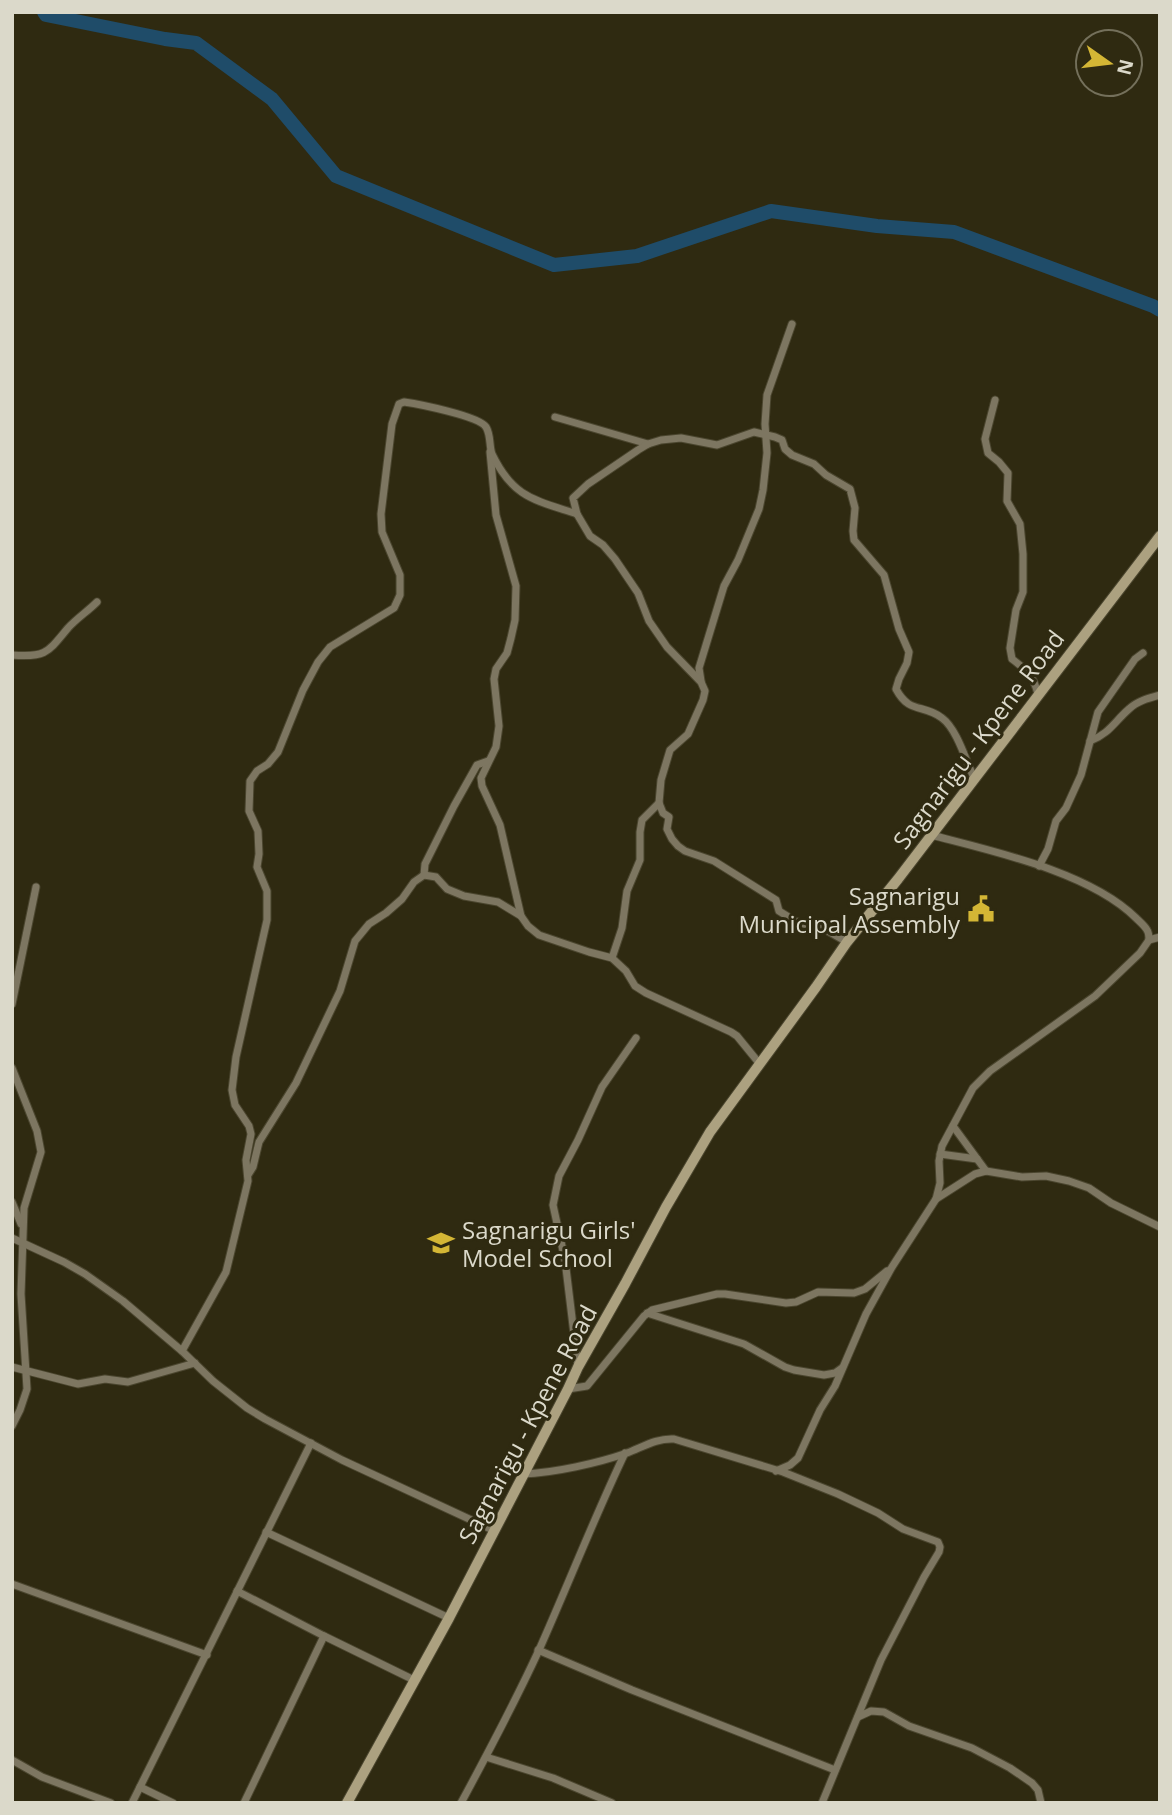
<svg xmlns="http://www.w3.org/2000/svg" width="1172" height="1815" viewBox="0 0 1172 1815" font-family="'Open Sans',sans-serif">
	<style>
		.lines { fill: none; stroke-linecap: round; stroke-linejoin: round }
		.river { stroke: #1f4c69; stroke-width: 14 }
		.street-casing { stroke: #4b462f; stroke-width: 9 }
		.secondary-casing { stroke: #4b462f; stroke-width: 12 }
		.street { stroke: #7d7661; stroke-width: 7 }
		.secondary { stroke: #aca180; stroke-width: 10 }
		.labels { text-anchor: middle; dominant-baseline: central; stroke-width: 6; stroke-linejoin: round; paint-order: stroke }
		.street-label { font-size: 24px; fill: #dbd9ca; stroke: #2f2a11 }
		.poi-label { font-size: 24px; fill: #dbd9ca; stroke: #2f2a11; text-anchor: end }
	</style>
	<rect width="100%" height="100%" fill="#2f2a11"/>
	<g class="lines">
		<polyline class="river" points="44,12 46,15 165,39 196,43 272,99 336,176 554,265 637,256 771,211 877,226 954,232 1153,306 1160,310"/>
		<g class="street-casing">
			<g id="street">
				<path d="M995,400L985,439L988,453L999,462L1008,473L1007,501L1020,524L1023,554V592L1016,610L1010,648L1012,659C1028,671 1033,675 1038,694"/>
				<polyline points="555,417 648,444"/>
				<polyline points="490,452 496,515 516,586 515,620 511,638 507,653 496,669 494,679 499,726 496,747 481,778 482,786 500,825 521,916"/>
				<path d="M12,655C46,658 48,652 68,628C76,619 88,611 97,602"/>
				<polyline points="701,681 699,668 724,586 738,560 759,509 763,490 767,453 765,424 767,395 792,324"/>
				<path d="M1090,741C1109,734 1115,721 1129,709C1137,701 1149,698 1160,695"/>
				<path d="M931,835C992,851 1090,872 1136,918C1139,921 1145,926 1147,930C1149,933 1149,937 1149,940"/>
				<polyline points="1039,866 1048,849 1056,821 1066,808 1081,775 1098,712 1135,659 1143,653"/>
				<polyline points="424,875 425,864 454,806 477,765 488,761"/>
				<path d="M847,942L819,926L807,925L795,921L779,911L776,900L714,861L685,851L678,846L672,839L667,829L669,817L663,813L659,803L661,780L670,750L688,734L703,700L705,691L701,682L667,647L649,621L638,593L615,559L603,545L590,536L577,514L573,498L588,484L638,450L648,444L661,440L681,438L717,445L754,432L775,437L782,440L785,449L792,455L814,464L826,475L850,489L855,508L853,531L854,540L884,575L899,629L909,652L907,663L899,679L896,689C910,715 923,703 942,718C957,729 966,761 974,778"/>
				<polyline points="612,958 622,928 627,891 640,860 640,832 642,820 659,803"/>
				<polyline points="12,1004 36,887"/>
				<polyline points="12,1068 37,1131 41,1152 24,1208 21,1294 27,1389 20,1410 12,1426"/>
				<polyline points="953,1126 986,1171"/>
				<polyline points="940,1154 977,1159"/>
				<polyline points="248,1175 253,1167 259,1142 296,1083 340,991 355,941 369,924 386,913 402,899 414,882 424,875 436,877 447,889 464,896 498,902 521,916 528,926 539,935 589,952 612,958 626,971 635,986 646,993 731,1032 737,1036 759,1063"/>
				<polyline points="936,1199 975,1174 986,1171 1022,1177 1046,1176 1069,1181 1089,1188 1111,1203 1160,1227"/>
				<polyline points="12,1202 21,1224"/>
				<polyline points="12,1238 64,1262 85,1274 123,1301 182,1351 213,1381 247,1408 265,1419 342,1460 495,1531"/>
				<polyline points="647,1313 744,1344 785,1367 794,1370 824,1375 835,1373 842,1368"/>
				<path d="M182,1351L226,1272L248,1181L246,1160L251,1134L249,1126L235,1105L232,1090L236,1057L267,920V891L257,867L259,854L258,831L249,811L250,781L257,771L268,764L278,752L303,690L318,662L330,647L394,608L400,595V575L382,532L381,514L392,424L399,404L404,402C418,404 479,416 486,427C491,435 489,446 492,454C513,498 535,500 577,514"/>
				<polyline points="12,1367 78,1384 105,1379 128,1382 195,1363"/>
				<polyline points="578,1367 565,1260 553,1205 559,1176 578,1140 602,1087 636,1038"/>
				<polyline points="568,1389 587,1386 644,1316 652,1310 717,1294 725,1294 786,1303 796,1302 818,1292 854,1293 865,1289 887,1271"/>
				<polyline points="776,1471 790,1465 798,1458 820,1410 835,1386 866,1314 892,1267 936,1199 940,1183 939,1161 942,1146 973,1088 990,1071 1095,996 1140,953 1149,940 1160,937"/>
				<path d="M523,1474C554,1473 598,1463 627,1453C643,1447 656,1438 674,1439L783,1472L838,1494L878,1513L903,1529L938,1542L940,1547L939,1552L924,1577L881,1660L822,1803"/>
				<polyline points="266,1532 449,1618"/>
				<polyline points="12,1584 207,1655"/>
				<polyline points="237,1591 324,1636 414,1680"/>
				<polyline points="538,1650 632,1690 835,1770"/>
				<polyline points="858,1717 871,1711 884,1712 909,1726 972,1748 1010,1768 1032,1783 1038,1790 1041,1803"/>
				<polyline points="486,1757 553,1778 612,1803"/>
				<polyline points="12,1760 42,1777 111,1803"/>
				<polyline points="140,1787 173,1803"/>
				<polyline points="132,1803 311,1443"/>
				<polyline points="244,1803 324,1636"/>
				<path d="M461,1803C488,1753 515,1702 539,1650C568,1585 594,1518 625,1453"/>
			</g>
		</g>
		<g class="secondary-casing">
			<polyline id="secondary" points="347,1803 449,1618 568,1389 578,1367 625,1284 666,1207 710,1132 816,987 847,942 898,879 1160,536"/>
		</g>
		<use href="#street" class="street"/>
		<use href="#secondary" class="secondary"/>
	</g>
	<defs>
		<g id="civic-bare" transform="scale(2.1)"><path d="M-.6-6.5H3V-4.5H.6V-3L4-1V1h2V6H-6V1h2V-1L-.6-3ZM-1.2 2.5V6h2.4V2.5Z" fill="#d4b635" stroke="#2f2a11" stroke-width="2.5" paint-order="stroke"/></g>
		<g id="school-bare" transform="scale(2.1)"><path d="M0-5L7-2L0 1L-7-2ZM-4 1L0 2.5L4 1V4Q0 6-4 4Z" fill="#d4b635" stroke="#2f2a11" stroke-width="2.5" paint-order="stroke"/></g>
	</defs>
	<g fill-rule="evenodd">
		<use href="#civic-bare" x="981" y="909"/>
		<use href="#school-bare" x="441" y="1243"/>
	</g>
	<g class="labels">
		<g class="street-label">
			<text transform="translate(978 739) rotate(-53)">Sagnarigu - Kpene Road</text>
			<text transform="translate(527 1424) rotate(-62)">Sagnarigu - Kpene Road</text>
		</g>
		<g class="poi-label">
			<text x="960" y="895">Sagnarigu<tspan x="960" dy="28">Municipal Assembly</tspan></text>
			<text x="462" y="1229" text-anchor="start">Sagnarigu Girls'<tspan x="462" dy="28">Model School</tspan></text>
		</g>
	</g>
	<rect width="1172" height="1815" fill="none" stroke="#dbd9ca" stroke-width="28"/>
	<g transform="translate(1109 63) rotate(104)"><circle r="33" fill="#2f2a11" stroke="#74705b" stroke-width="2"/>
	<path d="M0-5L12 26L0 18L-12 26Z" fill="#d4b635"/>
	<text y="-10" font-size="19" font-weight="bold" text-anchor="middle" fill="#dbd9ca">N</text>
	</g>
</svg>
